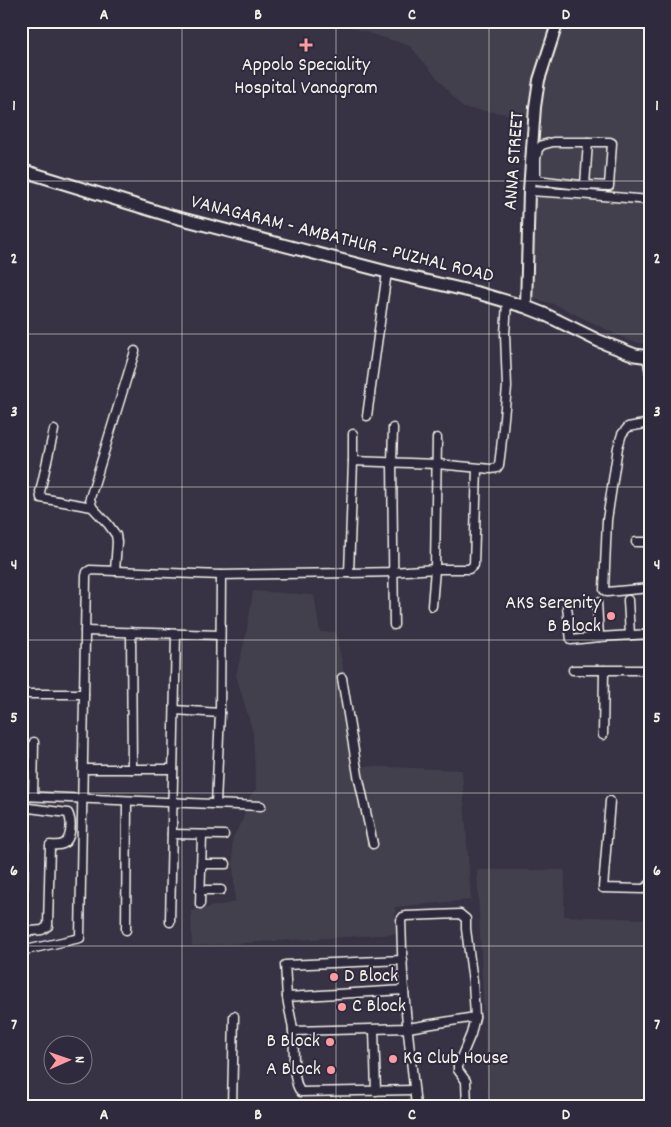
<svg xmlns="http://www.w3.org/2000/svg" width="671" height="1127" viewBox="0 0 671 1127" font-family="Dekko,sans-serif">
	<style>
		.built { fill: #433f4e }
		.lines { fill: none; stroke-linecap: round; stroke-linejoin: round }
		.street-casing { stroke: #f4f1e8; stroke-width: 11 }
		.secondary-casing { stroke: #f4f1e8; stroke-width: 14 }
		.primary-casing { stroke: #f4f1e8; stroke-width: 15 }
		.street { stroke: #2f2a3d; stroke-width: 8 }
		.secondary { stroke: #2f2a3d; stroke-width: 10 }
		.primary { stroke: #2f2a3d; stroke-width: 11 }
		.grid { fill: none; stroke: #f4f1e8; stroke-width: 1; stroke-opacity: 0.55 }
		.poi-dot { fill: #ff9aa2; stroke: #2f2a3d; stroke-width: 2 }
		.labels { text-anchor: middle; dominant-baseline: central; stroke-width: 4; stroke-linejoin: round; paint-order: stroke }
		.poi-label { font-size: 20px; fill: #f4f1e8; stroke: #2f2a3d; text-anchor: end }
		.street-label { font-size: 20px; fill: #f4f1e8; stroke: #2f2a3d }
		.neatline { fill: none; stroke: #f4f1e8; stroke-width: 2 }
		.grid-label { font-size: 16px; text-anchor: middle; font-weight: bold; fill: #f4f1e8 }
	</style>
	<rect width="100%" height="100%" fill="#373244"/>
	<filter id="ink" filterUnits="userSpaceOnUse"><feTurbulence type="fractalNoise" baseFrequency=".02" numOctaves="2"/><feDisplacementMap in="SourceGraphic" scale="10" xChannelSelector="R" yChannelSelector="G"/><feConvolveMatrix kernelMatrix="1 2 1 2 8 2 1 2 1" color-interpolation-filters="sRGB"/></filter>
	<g filter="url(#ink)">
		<g class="built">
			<polygon points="330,21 650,21 650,345 630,341 556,305 529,297 531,204 539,118 463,108 410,46"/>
			<polygon points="253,591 314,595 320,632 336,632 362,766 462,770 471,900 395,907 396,934 192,946 191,911 235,902 232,839 243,819 249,797 256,789 253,733 236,675 246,635"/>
			<polygon points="477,870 565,870 564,916 646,919 648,984 650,985 650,1106 488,1106"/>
		</g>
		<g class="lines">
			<g class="street-casing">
				<g id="street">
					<polyline points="580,185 536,180 536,159 538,149 542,145 553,142 610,142 612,143 609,186 585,185"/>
					<polyline points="580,185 585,185 588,142"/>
					<polyline points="529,191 578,194 650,200"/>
					<polyline points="647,357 650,373"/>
					<polyline points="367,416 387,272"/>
					<polyline points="650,423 628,427 622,434 618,447 607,520 604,590 607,592 650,588"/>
					<polyline points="393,428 392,463 394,625"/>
					<polyline points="54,430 40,492 41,498 92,507"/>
					<polyline points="353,461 353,434"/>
					<polyline points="477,468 474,565 469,569 435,569 393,572 349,573 353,461 437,464 491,469 497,468 499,465 501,449 507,387 505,334 507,302"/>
					<polyline points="636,542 650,542"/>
					<polyline points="115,571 117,542 116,535 108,524 92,507 90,498 135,351"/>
					<polyline points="628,600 630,635"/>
					<polyline points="597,602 599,637"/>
					<polyline points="432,606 435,569 437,438"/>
					<polyline points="567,607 571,640 599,637 650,634"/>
					<polyline points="85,631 220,635"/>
					<polyline points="131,632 132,769 173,769"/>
					<polyline points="573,670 650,670"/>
					<polyline points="342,678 358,775 373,844"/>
					<polyline points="21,694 84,694"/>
					<polyline points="175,710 220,713 216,804"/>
					<polyline points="220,713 221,575"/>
					<polyline points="603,735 604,670"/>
					<polyline points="83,769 132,769"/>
					<polyline points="21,796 261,806"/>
					<polyline points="33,796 34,742"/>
					<polyline points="610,801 603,888 643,889 647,887 650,884"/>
					<polyline points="172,834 224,835"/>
					<polyline points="201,864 226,864"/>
					<polyline points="200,890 221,890"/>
					<path d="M21,891L23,888L25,811L26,808H29L68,813C72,821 72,839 63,844C59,846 54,845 50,845L48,926L42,930L21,932"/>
					<polyline points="200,904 202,835"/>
					<polyline points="170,922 176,634"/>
					<polyline points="126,930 127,801"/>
					<polyline points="21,951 80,938 86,576 87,572 90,570 221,575 349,573"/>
					<path d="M403,960L285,965C286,975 286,986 287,996C288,1008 292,1019 293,1031C295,1046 291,1082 301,1092L414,1090"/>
					<polyline points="287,997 404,990"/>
					<polyline points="374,1030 376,1091"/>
					<path d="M293,1031L408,1028L475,1017L473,982L466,929V919L460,914L406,916L403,917L401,920C402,943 402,966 404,990C407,1028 412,1067 416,1106"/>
					<polyline points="232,1106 234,1016"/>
					<polyline points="467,1106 466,1081 458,1070 458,1065 471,1034 475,1017"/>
				</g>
			</g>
			<g class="secondary-casing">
				<polyline id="secondary" points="526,307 529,191 535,107 539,80 558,21"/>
			</g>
			<g class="primary-casing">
				<polyline id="primary" points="21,170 171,216 387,272 478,293 526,307 544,314 599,341 635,355 650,357"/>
			</g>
			<use href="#street" class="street"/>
			<use href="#secondary" class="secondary"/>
			<use href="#primary" class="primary"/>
		</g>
	</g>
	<path class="grid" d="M182,21V1106M336,21V1106M489,21V1106M21,181H650M21,334H650M21,487H650M21,640H650M21,793H650M21,946H650"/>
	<g class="poi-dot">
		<path d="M303.5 37.5h5v5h5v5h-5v5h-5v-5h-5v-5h5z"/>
		<circle cx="611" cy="616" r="5"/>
		<circle cx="334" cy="977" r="5"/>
		<circle cx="342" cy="1007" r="5"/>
		<circle cx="330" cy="1042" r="5"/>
		<circle cx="393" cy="1059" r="5"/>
		<circle cx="331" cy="1070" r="5"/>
	</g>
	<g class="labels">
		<g class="poi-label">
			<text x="306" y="66" text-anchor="middle">Appolo Speciality<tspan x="306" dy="23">Hospital Vanagram</tspan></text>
			<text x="601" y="604">AKS Serenity<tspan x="601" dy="23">B Block</tspan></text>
			<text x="344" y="977" text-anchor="start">D Block</text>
			<text x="352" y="1007" text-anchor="start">C Block</text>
			<text x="320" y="1042">B Block</text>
			<text x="403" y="1059" text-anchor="start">KG Club House</text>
			<text x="321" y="1070">A Block</text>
		</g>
		<g class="street-label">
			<text transform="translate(515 161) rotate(-86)">ANNA STREET</text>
			<text transform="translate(342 240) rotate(14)">VANAGARAM - AMBATHUR - PUZHAL ROAD</text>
		</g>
	</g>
	<rect width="671" height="1127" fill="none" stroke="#2f2a3d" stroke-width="55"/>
	<g transform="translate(68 1060) rotate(88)"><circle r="24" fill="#2f2a3d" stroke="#7e7a81"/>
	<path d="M0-4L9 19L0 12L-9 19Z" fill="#ff9aa2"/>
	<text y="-8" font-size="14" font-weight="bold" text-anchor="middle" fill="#f4f1e8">N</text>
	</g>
	<rect x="28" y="28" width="616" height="1072" class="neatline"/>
	<g class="grid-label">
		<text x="104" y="19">A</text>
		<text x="258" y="19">B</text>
		<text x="412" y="19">C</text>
		<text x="566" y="19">D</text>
		<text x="14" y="110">1</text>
		<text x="657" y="110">1</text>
		<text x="14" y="263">2</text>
		<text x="657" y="263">2</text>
		<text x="14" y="416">3</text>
		<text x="657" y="416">3</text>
		<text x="14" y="569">4</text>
		<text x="657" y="569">4</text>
		<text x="14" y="722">5</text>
		<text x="657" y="722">5</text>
		<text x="14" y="875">6</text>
		<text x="657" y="875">6</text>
		<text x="14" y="1029">7</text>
		<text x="657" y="1029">7</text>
		<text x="104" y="1119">A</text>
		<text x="258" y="1119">B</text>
		<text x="412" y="1119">C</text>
		<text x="566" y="1119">D</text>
	</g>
</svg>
